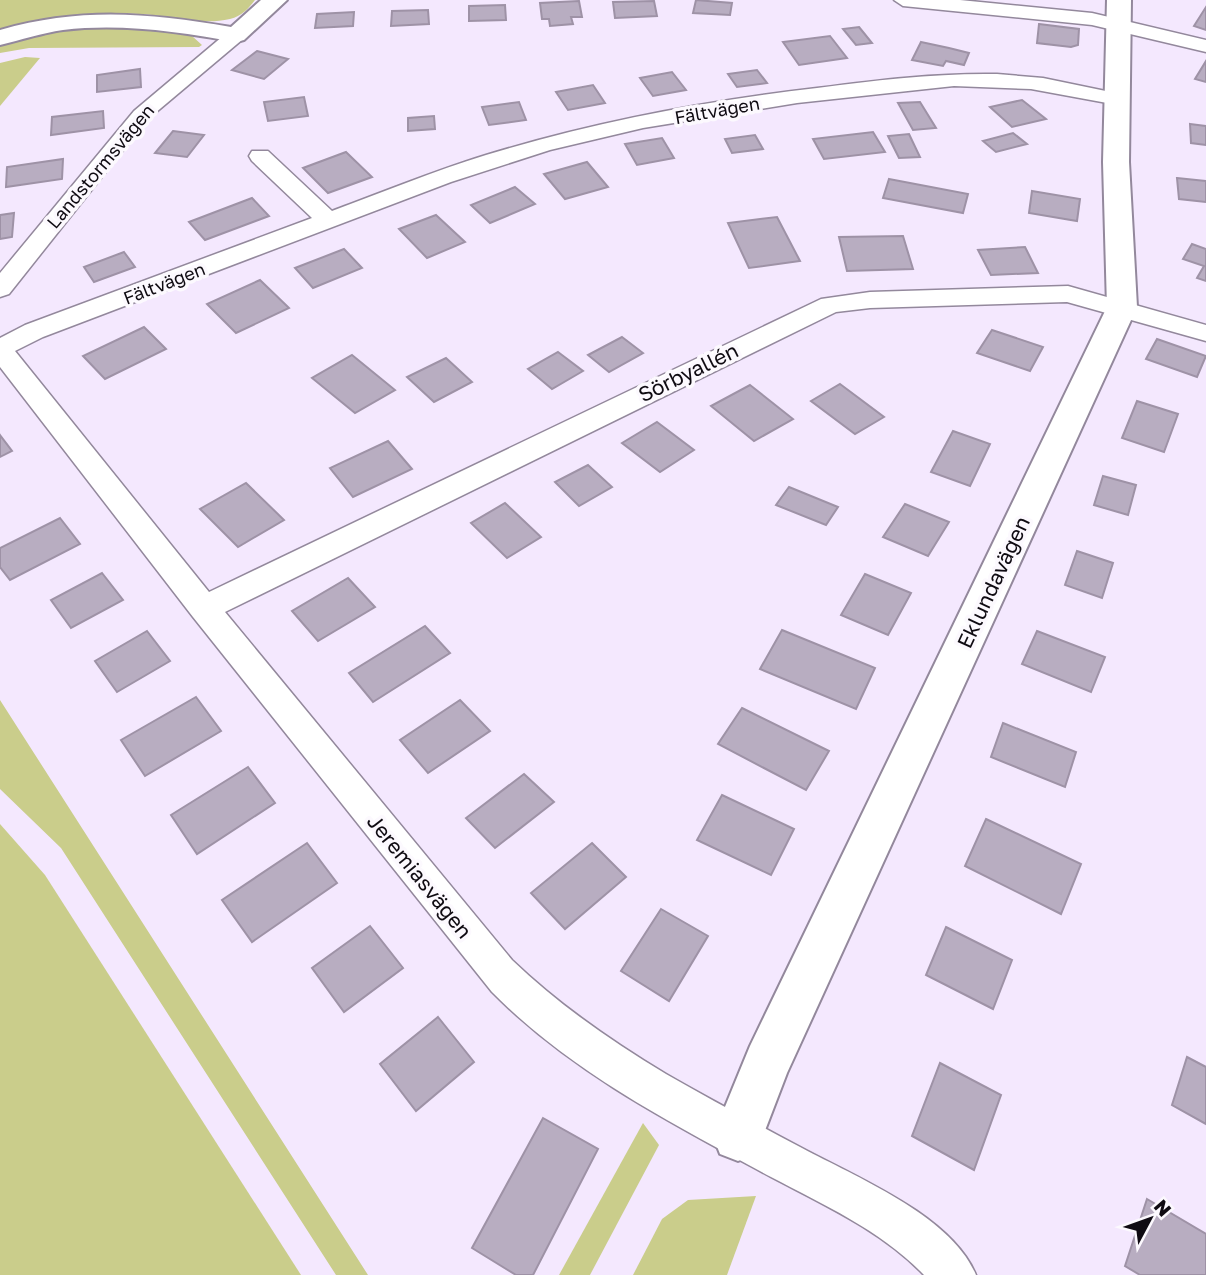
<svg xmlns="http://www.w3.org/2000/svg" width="1206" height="1275" viewBox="0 0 1206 1275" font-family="'Golos Text',sans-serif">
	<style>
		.green { fill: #cacd8b }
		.building { fill: #b8adc1; stroke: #9e92a6; stroke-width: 2 }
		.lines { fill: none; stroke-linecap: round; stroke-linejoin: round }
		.street-casing { stroke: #93889c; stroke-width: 3 }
		.secondary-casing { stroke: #93889c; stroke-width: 4 }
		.street { fill: #fff; fill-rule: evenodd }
		.secondary { fill: #fff; fill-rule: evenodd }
		.labels { text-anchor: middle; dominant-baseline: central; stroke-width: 7; stroke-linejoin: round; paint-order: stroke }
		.far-street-label { font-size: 18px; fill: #0f0b12; stroke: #fcf9fe }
		.street-label { font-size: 21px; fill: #0f0b12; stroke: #fcf9fe }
	</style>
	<rect width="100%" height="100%" fill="#f4e8fe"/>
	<g class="green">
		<path d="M0,0H255C248,9 242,16 230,19C200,26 170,15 139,14C91,11 46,18 0,31Z"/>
		<polygon points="103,23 194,33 192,36 202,45 199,47 29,48 0,53 0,43 23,36"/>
		<polygon points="25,57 40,58 0,106 0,63"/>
		<polygon points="0,700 368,1275 336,1275 61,848 0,789"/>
		<polygon points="0,824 45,875 301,1275 0,1275"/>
		<polygon points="643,1123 659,1145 590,1275 559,1275"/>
		<polygon points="756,1196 727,1275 633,1275 662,1219 688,1200"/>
	</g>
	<g class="building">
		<polygon points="696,0 732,3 730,15 693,13"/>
		<polygon points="579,1 582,17 571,17 573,24 550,26 549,19 542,19 540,3"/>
		<polygon points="654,1 657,16 615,18 613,2"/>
		<polygon points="505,5 506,20 469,21 469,6"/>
		<polygon points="1206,7 1206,30 1194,26"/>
		<polygon points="428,10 429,24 391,26 392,11"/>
		<polygon points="354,12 353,26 315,28 317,14"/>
		<polygon points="1039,24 1079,29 1078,45 1071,47 1037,43"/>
		<polygon points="859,27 872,43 856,45 843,29"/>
		<polygon points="830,36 847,58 799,65 783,42"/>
		<polygon points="921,42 949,48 969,53 964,65 946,61 943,66 912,60"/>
		<polygon points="257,51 288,59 264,79 232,70"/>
		<polygon points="1206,61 1206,82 1195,79"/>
		<polygon points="140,69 141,87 97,92 97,75"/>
		<polygon points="757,70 767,83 737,87 728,74"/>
		<polygon points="672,72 686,90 653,96 640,78"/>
		<polygon points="593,85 605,103 568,110 556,92"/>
		<polygon points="304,97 308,116 268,121 264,102"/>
		<polygon points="1022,100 1046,119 1012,127 990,107"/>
		<polygon points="519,102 526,120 489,125 482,107"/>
		<polygon points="920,102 936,128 913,130 898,103"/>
		<polygon points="103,111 104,128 51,135 52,117"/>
		<polygon points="434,116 435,129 408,131 408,118"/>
		<polygon points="1190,124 1206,126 1206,145 1191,143"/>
		<polygon points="173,131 204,135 187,157 155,153"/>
		<polygon points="873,132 885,152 824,159 813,139"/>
		<polygon points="1013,133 1027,144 996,152 983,141"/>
		<polygon points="909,134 920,157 899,158 888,136"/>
		<polygon points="755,135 763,149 732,153 725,139"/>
		<polygon points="662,138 674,158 637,165 625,144"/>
		<polygon points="346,152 372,177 328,193 303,168"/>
		<polygon points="63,159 62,179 6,187 7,167"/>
		<polygon points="587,162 608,187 565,199 544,174"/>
		<polygon points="1177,178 1206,181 1206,202 1179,199"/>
		<polygon points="889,179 968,194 963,213 883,198"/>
		<polygon points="515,187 535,204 490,223 471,205"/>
		<polygon points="1032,191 1080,199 1077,221 1029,213"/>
		<polygon points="252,198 269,216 205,240 189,222"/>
		<polygon points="14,213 12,237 0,239 0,215"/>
		<polygon points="436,215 465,242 427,258 399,229"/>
		<polygon points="777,217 800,261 749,268 728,223"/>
		<polygon points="903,236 913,269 847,271 839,237"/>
		<polygon points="1192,244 1206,249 1206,281 1197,278 1204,266 1183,259"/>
		<polygon points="1025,247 1038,273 991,275 978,250"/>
		<polygon points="344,249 362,268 313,288 295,268"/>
		<polygon points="124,252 135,267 94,282 84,267"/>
		<polygon points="260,280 289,308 236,333 207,304"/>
		<polygon points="144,327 166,349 105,379 83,356"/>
		<polygon points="992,330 1043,347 1030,371 977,353"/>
		<polygon points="622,337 643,353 609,372 588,355"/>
		<polygon points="1157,339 1206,356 1197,377 1146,359"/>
		<polygon points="558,352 583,371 552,389 528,369"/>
		<polygon points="352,355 395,390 355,413 312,378"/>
		<polygon points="446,358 472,382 434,402 407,377"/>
		<polygon points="840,384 884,417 855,434 811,401"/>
		<polygon points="750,385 793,419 754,441 711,406"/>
		<polygon points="1137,401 1178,414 1164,452 1122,438"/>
		<polygon points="657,422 694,450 660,472 622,443"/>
		<polygon points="953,431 990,444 970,486 931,472"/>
		<polygon points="0,435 12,451 0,457"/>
		<polygon points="388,441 412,469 353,497 330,468"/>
		<polygon points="588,465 612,487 579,506 555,482"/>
		<polygon points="1103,476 1136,485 1128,515 1094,505"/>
		<polygon points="246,483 284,520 238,547 200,509"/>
		<polygon points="789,487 838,507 826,525 776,505"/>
		<polygon points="505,503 541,537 507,558 471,523"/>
		<polygon points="905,504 949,522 928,556 883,537"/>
		<polygon points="60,518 80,544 10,580 0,567 0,548"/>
		<polygon points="1077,551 1113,563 1102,598 1065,585"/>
		<polygon points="102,573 123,600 71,628 51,600"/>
		<polygon points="865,574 911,593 888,635 841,615"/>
		<polygon points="348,578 375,607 318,641 292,611"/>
		<polygon points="425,626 450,653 373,702 349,673"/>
		<polygon points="782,630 875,668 856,709 760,669"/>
		<polygon points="147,631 170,661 117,692 95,661"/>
		<polygon points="1037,631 1105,657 1091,692 1022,664"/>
		<polygon points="196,697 221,731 145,776 121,740"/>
		<polygon points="460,700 490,731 428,773 400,740"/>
		<polygon points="742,708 829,751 806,790 718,744"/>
		<polygon points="1003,723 1076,752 1065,787 991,757"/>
		<polygon points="248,767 275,803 197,854 171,815"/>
		<polygon points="524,774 554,802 495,848 466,818"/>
		<polygon points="722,795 794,829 771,875 697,840"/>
		<polygon points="986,819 1081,864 1061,914 965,866"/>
		<polygon points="307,843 337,883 252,942 222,900"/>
		<polygon points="592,843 626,877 565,929 531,893"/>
		<polygon points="661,909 708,936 669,1001 621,971"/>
		<polygon points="370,926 403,968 344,1012 312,968"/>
		<polygon points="946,927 1012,960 993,1009 926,975"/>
		<polygon points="438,1017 474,1062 416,1111 380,1064"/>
		<polygon points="1187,1057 1206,1067 1206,1124 1172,1105"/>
		<polygon points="940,1063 1001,1095 974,1170 912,1136"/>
		<polygon points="543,1118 598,1149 533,1275 516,1275 472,1248"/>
		<polygon points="1147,1199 1206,1234 1206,1275 1140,1275 1125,1266"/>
	</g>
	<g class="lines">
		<g class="street-casing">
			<g id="street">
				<polygon points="894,0 960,0 1092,13 1206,40 1206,52 1092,25 903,6"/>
				<polygon points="236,29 246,35 243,39 148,119 9,294 0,297 0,273 134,111 229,31"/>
				<path d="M997,74L1043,78L1125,95L1128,99L1125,103L1118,105L1031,89L954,86L797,103L643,128L550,150L451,182L43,337L15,351L209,592L821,299L870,292L1068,286L1206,325V341L1067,302L870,308L836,312L225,612L512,960C559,1005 611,1041 666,1074C711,1100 757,1124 802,1148C856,1177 952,1216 976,1275H924C882,1231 824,1205 771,1177C673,1124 571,1072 492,992L193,617L0,367V338L25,325L312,218L252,161L249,156L252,151H268L332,211C383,192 434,171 486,155C594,122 705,101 817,88C877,80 937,73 997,74Z"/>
			</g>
		</g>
		<g class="secondary-casing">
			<g id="secondary">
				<path d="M261,0H287L244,40L236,42C179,32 122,23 63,30C42,33 21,40 0,45V30C81,7 149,13 231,27Z"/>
				<polygon points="1107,0 1131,0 1129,162 1137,307 787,1073 756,1154 738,1161 720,1154 713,1136 750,1046 1107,307 1103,162"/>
			</g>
		</g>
		<use href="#street" class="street"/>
		<use href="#secondary" class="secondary"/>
	</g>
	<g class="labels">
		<g class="far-street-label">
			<text transform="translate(717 110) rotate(-10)">Fältvägen</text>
			<text transform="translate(100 166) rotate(-50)">Landstormsvägen</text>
			<text transform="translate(164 283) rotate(-21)">Fältvägen</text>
		</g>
		<g class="street-label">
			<text transform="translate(688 372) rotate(-26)">Sörbyallén</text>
			<text transform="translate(993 582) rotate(-65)">Eklundavägen</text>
			<text transform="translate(420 876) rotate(51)">Jeremiasvägen</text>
		</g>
	</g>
	<g transform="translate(1150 1219) rotate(49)" stroke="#fcf9fe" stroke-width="5" paint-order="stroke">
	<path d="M0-5L12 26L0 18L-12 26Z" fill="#0f0b12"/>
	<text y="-10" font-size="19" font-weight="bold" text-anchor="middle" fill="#0f0b12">N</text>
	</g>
</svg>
